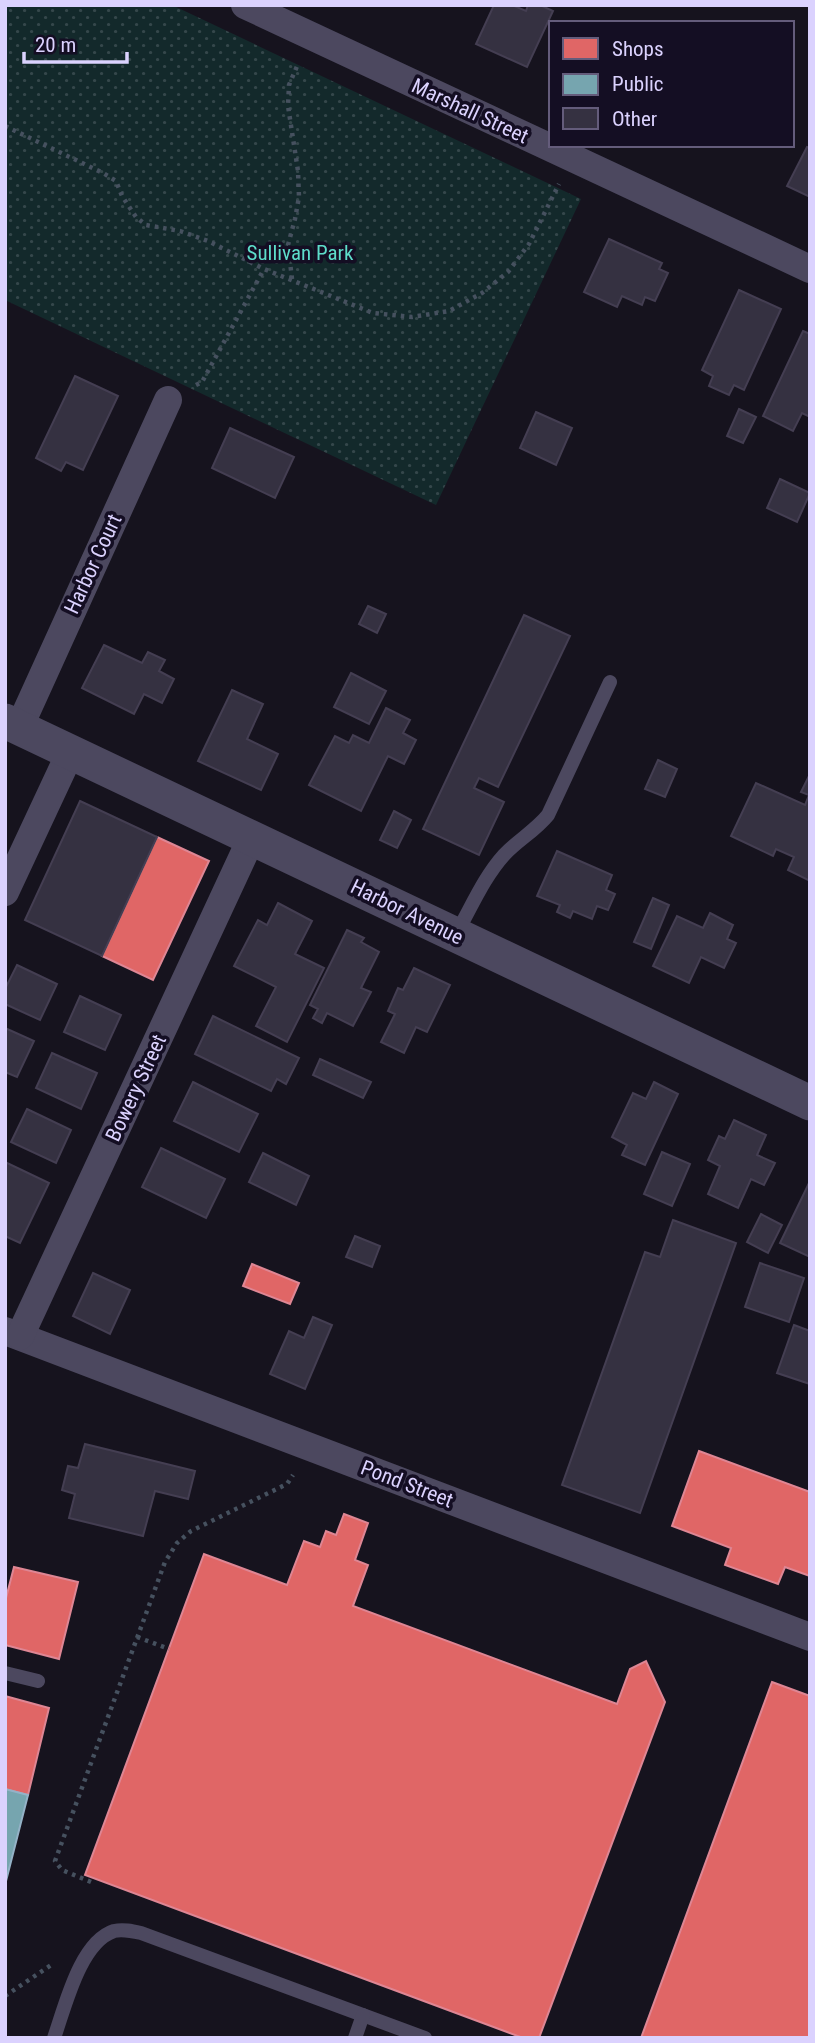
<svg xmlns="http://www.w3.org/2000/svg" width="815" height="2043" viewBox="0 0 815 2043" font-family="'Roboto Condensed',sans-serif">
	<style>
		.park { fill: url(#park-dots) }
		.shops { fill: #e06666; stroke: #de8694; stroke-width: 2 }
		.public { fill: #76a5af; stroke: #94b2c7; stroke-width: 2 }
		.building { fill: #353141; stroke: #443e52; stroke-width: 2 }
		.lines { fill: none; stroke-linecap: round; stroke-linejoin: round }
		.path { stroke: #46515f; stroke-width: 4.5; stroke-dasharray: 3.5 5; stroke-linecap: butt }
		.service { stroke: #4c485f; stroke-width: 14 }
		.minor { stroke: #4c485f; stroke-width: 28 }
		.tertiary { stroke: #4c485f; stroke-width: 35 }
		.labels { text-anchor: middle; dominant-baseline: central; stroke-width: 7; stroke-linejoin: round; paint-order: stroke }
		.street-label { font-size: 21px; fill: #dbd2fe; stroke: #140e23 }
		.park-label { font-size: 21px; fill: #5eddca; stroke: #140e23 }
	</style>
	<defs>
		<pattern id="park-dots" width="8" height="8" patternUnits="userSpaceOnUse" patternTransform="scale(1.75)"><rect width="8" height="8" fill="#13292b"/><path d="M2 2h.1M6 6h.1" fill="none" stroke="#35474b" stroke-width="1.8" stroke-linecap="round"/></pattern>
	</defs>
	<rect width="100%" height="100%" fill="#16131e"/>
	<polygon class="park" points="5,5 172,5 581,199 436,505 5,300"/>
	<g class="shops">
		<polygon points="157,837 209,861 153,980 102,956"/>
		<polygon points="252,1264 299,1283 290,1304 243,1286"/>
		<polygon points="699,1451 810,1492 810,1576 785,1567 778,1584 725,1565 731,1548 672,1526"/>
		<polygon points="344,1514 368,1523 355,1560 368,1565 353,1606 617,1704 630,1669 646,1661 665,1702 539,2038 523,2038 85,1875 204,1554 287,1585 304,1541 320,1547 326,1531 336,1535"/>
		<polygon points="14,1567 78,1582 59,1659 5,1645 5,1602"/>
		<polygon points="772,1682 810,1696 810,2038 641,2038"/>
		<polygon points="5,1696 49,1708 28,1795 5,1789"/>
	</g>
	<polygon class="public" points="5,1789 28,1795 5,1885"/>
	<g class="building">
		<polygon points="494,5 512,5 526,11 528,5 540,5 553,11 527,67 476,44"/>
		<polygon points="807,147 810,148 810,197 787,186"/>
		<polygon points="609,239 662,263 659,269 668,273 655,301 645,297 642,305 622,296 617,307 584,292"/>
		<polygon points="739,290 781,309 744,390 734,385 729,395 709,386 713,376 702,370"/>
		<polygon points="803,331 810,334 810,417 802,413 793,431 763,416"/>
		<polygon points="75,376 118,396 83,470 66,462 61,471 36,458"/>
		<polygon points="739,409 756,417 743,443 727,436"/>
		<polygon points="536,412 572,428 556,465 520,448"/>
		<polygon points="230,428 294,457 275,498 212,468"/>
		<polygon points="780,479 810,493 797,522 767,508"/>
		<polygon points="368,606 386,614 377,633 359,624"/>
		<polygon points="524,615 570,636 498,787 479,778 474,788 504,802 479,855 423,829"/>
		<polygon points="104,645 142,663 148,652 165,660 159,671 174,679 162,703 144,694 134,714 82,688"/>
		<polygon points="351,673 386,691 369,724 334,707"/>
		<polygon points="232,690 263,704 247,739 278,754 261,790 198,761"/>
		<polygon points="386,708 410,720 403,733 416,740 404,764 388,756 361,811 309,785 335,736 349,743 353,735 369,743"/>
		<polygon points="658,760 677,769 665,797 645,789"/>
		<polygon points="810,774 810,881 788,870 794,857 776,849 773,856 731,836 756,783 805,805 809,795 801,792"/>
		<polygon points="80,801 157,837 102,956 25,920"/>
		<polygon points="394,811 411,820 397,848 380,840"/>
		<polygon points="557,851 612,875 606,890 615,894 608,910 597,906 592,919 573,911 570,918 557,912 560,905 537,896"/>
		<polygon points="653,898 669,905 651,949 634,942"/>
		<polygon points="278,903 312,921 295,954 324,968 287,1042 256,1026 276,987 234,966 258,920 267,925"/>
		<polygon points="710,913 733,925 727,939 736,943 724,968 701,957 689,983 653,966 677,916 703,928"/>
		<polygon points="347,930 364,938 361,942 379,952 361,988 371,992 353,1026 327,1013 322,1023 313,1018 318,1009 310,1005"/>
		<polygon points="17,965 57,984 40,1020 5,1004 5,989"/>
		<polygon points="414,968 450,985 427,1032 416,1027 404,1053 381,1042 395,1014 388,1011 398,988 403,990"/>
		<polygon points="80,996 121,1015 105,1050 64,1032"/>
		<polygon points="213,1016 299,1058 286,1084 277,1079 271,1091 195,1054"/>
		<polygon points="5,1028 34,1041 17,1077 5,1072"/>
		<polygon points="52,1053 97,1073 81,1109 36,1088"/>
		<polygon points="320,1059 371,1082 363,1098 313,1075"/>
		<polygon points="193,1082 258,1114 239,1152 174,1121"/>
		<polygon points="654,1082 678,1094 645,1165 622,1155 627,1145 612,1137 633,1093 646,1099"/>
		<polygon points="27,1109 71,1130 56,1163 11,1142"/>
		<polygon points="734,1120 766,1135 757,1155 775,1163 764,1185 751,1179 738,1208 708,1194 720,1166 708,1160 719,1136 725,1139"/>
		<polygon points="161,1148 225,1179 206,1218 142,1187"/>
		<polygon points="662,1152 690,1164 672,1206 644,1194"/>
		<polygon points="263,1153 309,1176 296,1205 249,1182"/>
		<polygon points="5,1162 49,1183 20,1243 5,1236"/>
		<polygon points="810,1181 810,1257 780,1243"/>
		<polygon points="761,1214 782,1225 768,1253 747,1242"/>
		<polygon points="673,1220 736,1243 640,1513 562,1485 645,1252 660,1257"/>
		<polygon points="355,1236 380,1246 372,1267 346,1257"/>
		<polygon points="760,1263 804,1278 789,1322 745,1307"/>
		<polygon points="93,1273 130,1290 110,1334 73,1316"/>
		<polygon points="313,1317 332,1325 305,1389 270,1374 289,1331 304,1338"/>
		<polygon points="794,1325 810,1331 810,1384 777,1373"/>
		<polygon points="85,1444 195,1471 188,1499 155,1491 143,1536 69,1518 75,1494 62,1490 68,1466 78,1468"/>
	</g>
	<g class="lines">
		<g class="path">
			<polyline points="5,126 103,173 116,181 122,196 136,217 146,225 180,231 208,241 264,269 373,313 412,317 449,311 482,293 508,272 529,244 559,184"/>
			<polyline points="247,260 288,245"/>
			<polyline points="292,279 288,245 295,219 299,197 298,171 288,106 289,85 298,64"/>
			<polyline points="196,385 202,382 264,269"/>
			<polyline points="137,1637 169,1649"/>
			<polyline points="91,1882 62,1870 55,1861 165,1562 177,1543 191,1531 287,1484 293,1475"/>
			<polyline points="5,1996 54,1963"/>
		</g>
		<g class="service">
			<path d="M456,934C471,908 484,877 504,855C518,840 535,831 548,815L610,682"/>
			<polyline points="5,1673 38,1681"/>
			<path d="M54,2038C65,2007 80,1942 114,1931C123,1929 132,1931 141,1933L425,2038"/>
			<polyline points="355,2038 363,2015"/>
		</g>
		<g class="minor">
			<polyline points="245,5 810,269"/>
			<polyline points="19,728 168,400"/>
			<polyline points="5,892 70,753"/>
			<polyline points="5,1331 810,1637"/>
			<polyline points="20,1336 251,839"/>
		</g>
		<polyline class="tertiary" points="5,721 810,1103"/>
	</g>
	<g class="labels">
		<g class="street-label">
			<text transform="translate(470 111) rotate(25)">Marshall Street</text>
			<text transform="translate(93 564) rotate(-65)">Harbor Court</text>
			<text transform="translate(407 912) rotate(26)">Harbor Avenue</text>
			<text transform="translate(136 1088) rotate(-65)">Bowery Street</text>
			<text transform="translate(407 1484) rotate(21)">Pond Street</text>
		</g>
		<g class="park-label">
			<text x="300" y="253">Sullivan Park</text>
		</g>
	</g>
	<rect width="815" height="2043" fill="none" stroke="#dbd2fe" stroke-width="14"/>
	<rect x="549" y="21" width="245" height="126" fill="#140e23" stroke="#645c7b" stroke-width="2"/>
	<rect x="563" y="38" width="35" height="21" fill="#e06666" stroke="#645c7b" stroke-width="2"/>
	<text x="612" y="56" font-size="21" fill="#dbd2fe">Shops</text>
	<rect x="563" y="74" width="35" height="21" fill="#76a5af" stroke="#645c7b" stroke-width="2"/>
	<text x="612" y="91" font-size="21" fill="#dbd2fe">Public</text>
	<rect x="563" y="108" width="35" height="21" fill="#353141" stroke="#645c7b" stroke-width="2"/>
	<text x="612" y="126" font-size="21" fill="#dbd2fe">Other</text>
	<path d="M24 52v10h103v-10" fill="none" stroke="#dbd2fe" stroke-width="3.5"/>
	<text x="35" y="52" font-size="21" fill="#dbd2fe" stroke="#140e23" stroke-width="5" paint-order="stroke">20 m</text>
</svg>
